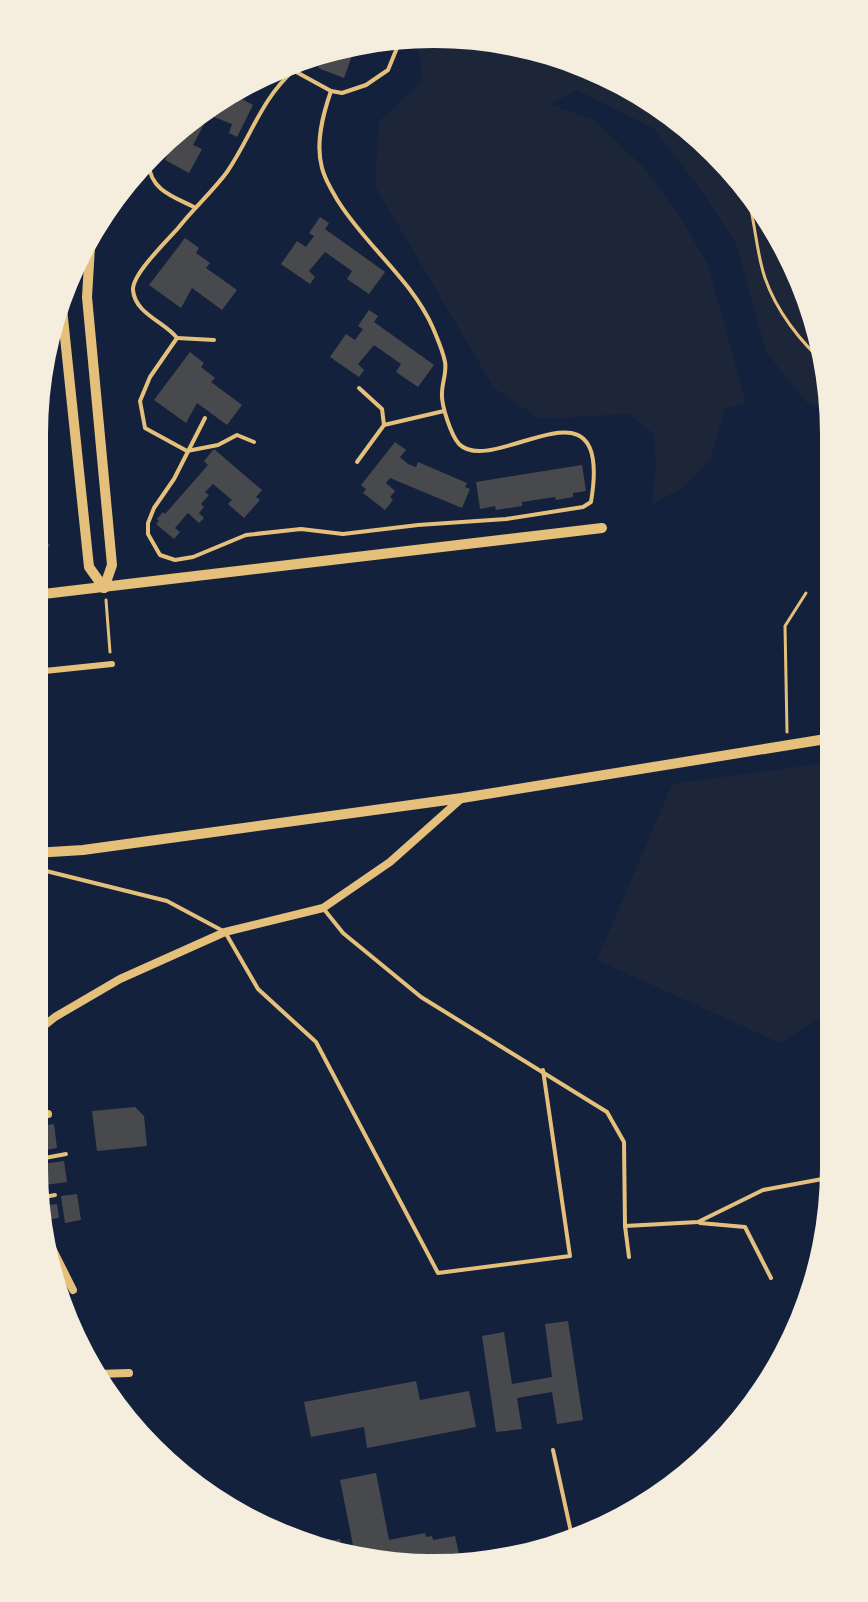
<svg xmlns="http://www.w3.org/2000/svg" width="868" height="1602" viewBox="0 0 868 1602" font-family="'Open Sans',sans-serif">
	<style>
		.green { fill: #1d2539 }
		.building { fill: #48494c }
		.lines { fill: none; stroke-linecap: round; stroke-linejoin: round }
		.path { stroke: #e5c07b; stroke-width: 3 }
		.service { stroke: #e5c07b; stroke-width: 4 }
		.pedestrian { stroke: #e5c07b; stroke-width: 6 }
		.minor { stroke: #e5c07b; stroke-width: 8 }
		.tertiary { stroke: #e5c07b; stroke-width: 10 }
	</style>
	<rect width="100%" height="100%" fill="#14213d"/>
	<g class="green">
		<polygon points="486,37 634,87 717,151 767,212 813,305 831,382 831,413 807,403 766,352 736,243 699,187 653,128 577,90 550,104 596,121 646,170 679,215 708,265 746,403 725,409 710,460 681,489 652,504 656,468 654,434 629,414 540,419 494,388 375,186 379,121 423,81 417,42"/>
		<polygon points="832,762 833,1010 780,1043 597,960 672,784"/>
	</g>
	<g class="building">
		<polygon points="346,47 345,50 353,53 344,78 318,68 324,51"/>
		<polygon points="234,95 253,105 237,137 229,133 232,124 209,115 193,145 202,149 189,173 165,160 182,126 190,117"/>
		<polygon points="320,217 329,223 325,229 385,272 369,294 347,279 352,271 325,252 309,271 315,277 310,284 281,264 297,241 306,247 314,236 309,233"/>
		<polygon points="185,238 199,248 196,253 210,263 206,268 237,290 222,310 192,288 181,308 149,285"/>
		<polygon points="369,310 378,316 374,322 434,365 418,387 396,372 401,364 374,345 358,364 364,370 359,377 330,357 346,334 355,340 363,329 358,326"/>
		<polygon points="190,352 204,363 201,367 215,378 211,382 242,405 227,425 197,403 186,423 154,400"/>
		<polygon points="395,442 406,450 400,457 408,464 416,467 418,462 467,483 465,487 470,489 462,508 390,478 386,483 395,491 390,497 393,500 385,510 363,493 366,489 361,485"/>
		<polygon points="214,449 262,490 256,497 260,500 244,518 228,504 232,500 213,484 205,492 209,495 201,504 204,507 199,513 204,518 199,523 188,513 175,528 180,532 174,539 156,524 159,521 157,519 163,512 165,514 208,465 204,461"/>
		<polygon points="582,465 586,491 573,493 573,497 556,500 555,497 522,502 522,506 496,510 495,506 480,509 476,482"/>
		<polygon points="35,533 50,545 35,566"/>
		<polygon points="135,1107 144,1116 147,1146 97,1151 92,1111"/>
		<polygon points="54,1124 57,1148 35,1152 34,1127"/>
		<polygon points="64,1161 67,1182 38,1186 35,1165"/>
		<polygon points="77,1194 81,1220 65,1223 61,1196"/>
		<polygon points="47,1203 47,1205 57,1204 59,1218 43,1220 40,1204"/>
		<polygon points="568,1321 583,1420 557,1424 552,1392 517,1398 522,1429 496,1432 482,1336 504,1332 512,1384 552,1377 545,1324"/>
		<polygon points="416,1381 420,1400 469,1391 476,1427 367,1448 364,1427 311,1437 304,1402"/>
		<polygon points="376,1473 389,1540 425,1533 426,1537 432,1536 433,1540 455,1536 462,1567 431,1564 429,1553 394,1561 331,1554 309,1545 340,1539 342,1552 354,1550 340,1480"/>
	</g>
	<g class="lines">
		<g class="path">
			<path d="M741,180C756,211 754,246 765,278C776,310 800,342 826,364"/>
			<polyline points="106,600 110,652"/>
			<polyline points="787,732 785,626 806,593"/>
		</g>
		<g class="service">
			<polyline points="289,68 331,91 342,93 366,85 388,70 399,43"/>
			<path d="M149,164C150,190 174,197 194,207"/>
			<polyline points="177,338 214,340"/>
			<polyline points="359,388 382,409 384,425"/>
			<path d="M205,418L174,479L154,508L148,523V534L160,555L175,560L193,557L246,535L301,529L343,534L418,525L506,519L583,507L591,502C614,365 494,479 459,444C451,435 441,405 442,393C442,383 447,372 445,362C443,351 437,338 433,328C412,280 366,246 338,201C332,191 325,180 322,168C315,143 323,114 331,91"/>
			<path d="M254,442L237,435L218,445L187,451L145,428L140,401L150,377L177,338C165,322 135,314 133,290C132,274 168,240 179,227C194,208 213,191 227,172C251,137 261,99 294,70"/>
			<polyline points="357,462 384,425 444,411"/>
			<polyline points="34,868 167,901 225,932 258,989 316,1042 438,1273 570,1256 543,1070"/>
			<polyline points="323,908 343,933 421,997 607,1112 624,1142 625,1226 629,1257"/>
			<polyline points="34,1160 66,1154"/>
			<polyline points="39,1198 55,1195"/>
			<polyline points="700,1223 745,1227 771,1278"/>
			<polyline points="625,1226 698,1222 763,1190 833,1177"/>
			<polyline points="553,1450 573,1541"/>
			<polyline points="527,1551 527,1552"/>
		</g>
		<polyline class="pedestrian" points="35,672 112,664"/>
		<g class="minor">
			<polyline points="34,1034 55,1017 120,979 225,932 323,908 390,862 462,798"/>
			<polyline points="34,1117 48,1114"/>
			<polyline points="47,1249 53,1250 73,1290"/>
			<polyline points="97,1374 129,1373"/>
		</g>
		<g class="tertiary">
			<polyline points="91,230 87,297 112,565 104,588"/>
			<polyline points="61,299 89,567 104,588"/>
			<polyline points="35,595 602,528"/>
			<polyline points="34,853 83,850 462,798 832,738"/>
		</g>
	</g>
	<path d="M0 0H868V1602H0ZM434 48H434A386 386 0 0 1 820 434V1168A386 386 0 0 1 434 1554H434A386 386 0 0 1 48 1168V434A386 386 0 0 1 434 48Z" fill="#f5edde" fill-rule="evenodd"/>
</svg>
